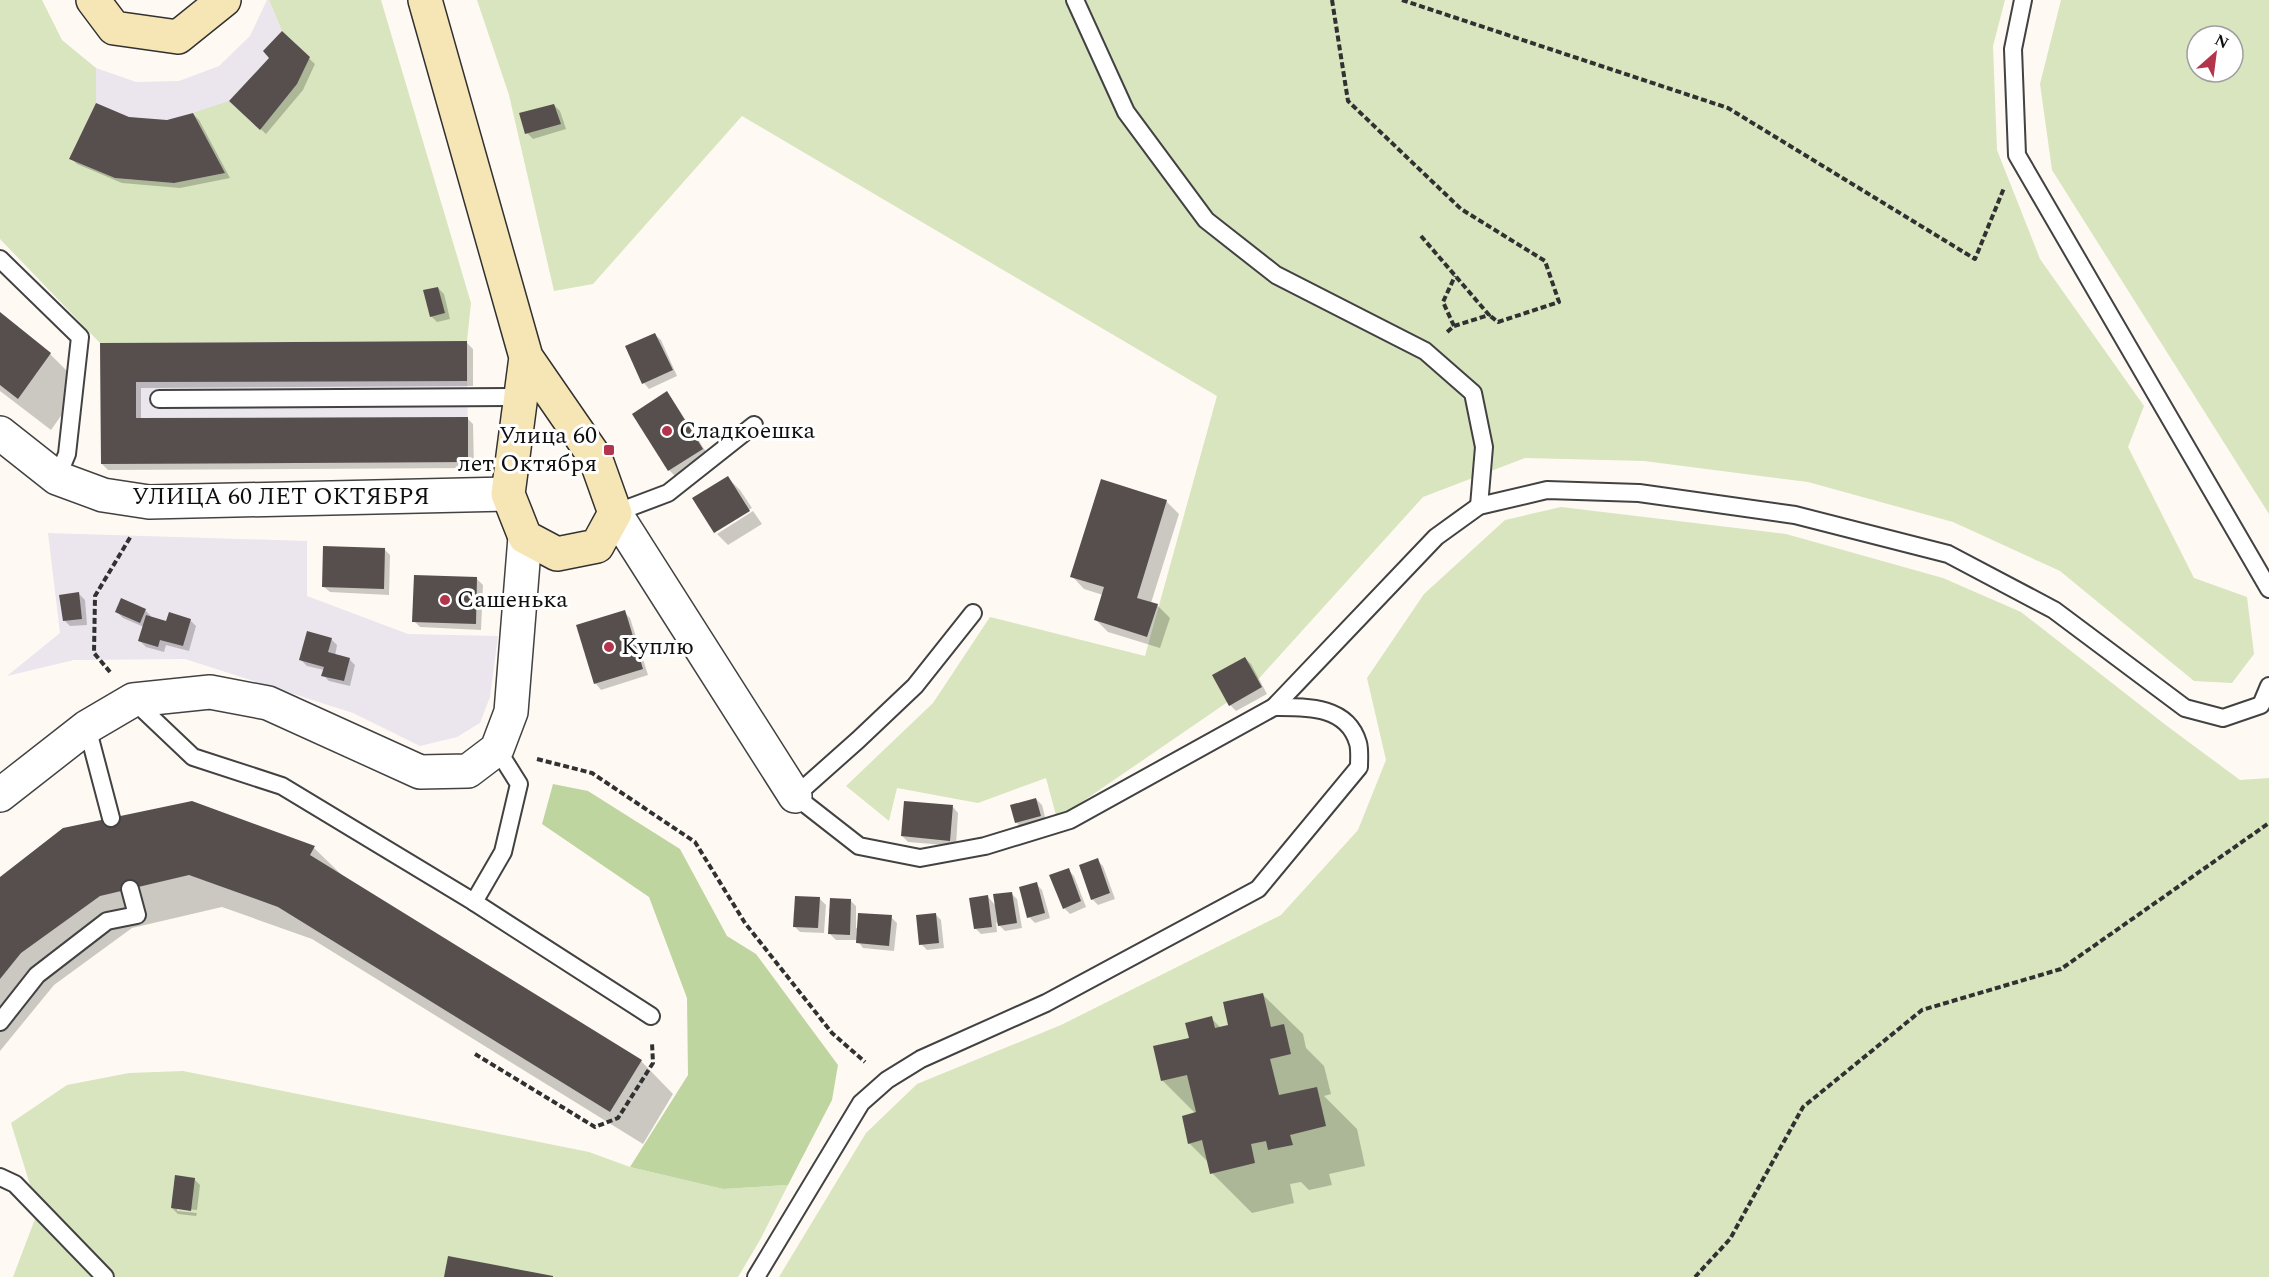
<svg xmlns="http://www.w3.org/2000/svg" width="2269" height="1277" viewBox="0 0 2269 1277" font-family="Spectral,serif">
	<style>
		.industrial { fill: #ebe5ed }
		.green { fill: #d8e5bf; fill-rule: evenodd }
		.forest { fill: #bfd5a0 }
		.shadow { fill: #0003 }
		.building { fill: #574f4d }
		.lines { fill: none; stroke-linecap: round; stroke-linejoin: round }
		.lane-casing { stroke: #424242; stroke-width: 20 }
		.street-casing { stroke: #424242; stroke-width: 36 }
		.secondary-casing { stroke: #313131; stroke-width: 36 }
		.path { stroke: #313131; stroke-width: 4; stroke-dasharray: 6 3; stroke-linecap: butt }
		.lane { stroke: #fff; stroke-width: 16 }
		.street { stroke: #fff; stroke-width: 33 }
		.secondary { stroke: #f7e6b5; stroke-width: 33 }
		.poi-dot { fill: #b2354c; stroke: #fff; stroke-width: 2 }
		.labels { text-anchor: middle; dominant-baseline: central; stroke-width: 6; stroke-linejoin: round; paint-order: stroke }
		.poi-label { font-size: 24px; fill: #0f0f0f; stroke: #fff; text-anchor: start }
		.street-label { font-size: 24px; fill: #0f0f0f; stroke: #fff }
	</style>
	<rect width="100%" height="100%" fill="#fefaf3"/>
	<g class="industrial">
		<polygon points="267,0 269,0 282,31 310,57 297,84 225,173 174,183 115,178 69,159 96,103 96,68 136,82 179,81 219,66 250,36"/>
		<polygon points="467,341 468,462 101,464 100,344"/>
		<polygon points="48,533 307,541 307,596 408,634 498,636 490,697 480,723 457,737 420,746 353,713 185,659 74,660 7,676 60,633"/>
	</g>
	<g class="green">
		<polygon points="0,0 42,0 62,40 96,68 96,103 69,159 115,178 174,183 225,173 193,113 229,101 260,130 297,84 310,57 282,31 269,0 381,0 471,303 467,341 100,343 0,239"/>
		<polygon points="477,0 2005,0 1993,46 1997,150 2040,259 2144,406 2128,447 2194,578 2247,597 2254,654 2232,683 2194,681 2060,571 1953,522 1808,482 1644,461 1525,458 1423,497 1254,684 1057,819 1046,778 978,803 897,788 889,821 846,786 933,703 990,617 1145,656 1217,396 742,116 593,284 554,291 509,95"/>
		<path d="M2061,0H2269V514L2052,170L2040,84ZM2197,36H2233V72H2197Z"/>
		<polygon points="1561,507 1786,534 1943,578 2021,612 2167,726 2240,780 2269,778 2269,1277 779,1277 866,1133 917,1084 1061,1025 1281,915 1358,830 1386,760 1367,678 1424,594 1505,520"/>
		<polygon points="183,1071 589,1152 630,1167 723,1189 788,1185 760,1240 738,1277 13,1277 38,1211 11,1123 67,1085 129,1073"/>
	</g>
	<polygon class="forest" points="553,784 588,791 680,849 727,936 756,954 838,1065 832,1100 788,1185 723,1189 630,1167 688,1075 687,998 649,897 542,824"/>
	<g class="shadow">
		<polygon points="282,33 315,64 303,90 266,134 231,101 271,58"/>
		<polygon points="554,105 560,111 566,129 533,139 527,133"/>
		<polygon points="193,114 199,120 230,178 180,188 122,183 77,164 71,158 129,118 167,121"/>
		<polygon points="438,288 444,294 450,319 437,322 431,316"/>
		<polygon points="0,314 50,354 82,386 51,430 0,391"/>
		<polygon points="655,335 661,340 677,376 649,389 644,383 627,347"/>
		<polygon points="467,343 473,349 473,386 141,388 141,420 467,418 473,424 474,468 108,470 102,464 101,345"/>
		<polygon points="667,393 672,399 708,455 675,476 669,470"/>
		<polygon points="727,477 740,490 752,508 716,530 716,533 694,498"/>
		<polygon points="1166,501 1179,514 1151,603 1157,605 1170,618 1160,648 1108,632 1095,619 1103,595 1084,589 1072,576"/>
		<polygon points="753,511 762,524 728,545 717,534"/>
		<polygon points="384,549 390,555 389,595 330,592 324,587"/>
		<polygon points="477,579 483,585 481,630 420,627 414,621"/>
		<polygon points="79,594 85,600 87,625 70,626 64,620"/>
		<polygon points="145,610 151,616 150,618 167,623 190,620 196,626 189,651 166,645 164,652 146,647 140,641 144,627 123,618 117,612"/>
		<polygon points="624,612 630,618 648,675 601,690 596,684 578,626"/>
		<polygon points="331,639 337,645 335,656 349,659 355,665 350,686 329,681 323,675 324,670 307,666 301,660"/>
		<polygon points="1245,658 1251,664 1267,694 1236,711 1230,705"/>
		<polygon points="1036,799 1042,805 1046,821 1022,828 1016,822"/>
		<polygon points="953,807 958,813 956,846 908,842 902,836"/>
		<polygon points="314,848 346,879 641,1061 673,1094 643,1144 312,939 222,907 132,928 54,985 0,1051 0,879"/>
		<polygon points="1097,860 1103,866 1115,899 1098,905 1092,899"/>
		<polygon points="1068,870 1074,876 1086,907 1070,914 1064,908"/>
		<polygon points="1036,884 1042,890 1050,918 1035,923 1029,917"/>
		<polygon points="1011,893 1017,899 1022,928 1005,931 996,922 997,932 981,934 975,928 988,897 996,906"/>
		<polygon points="820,899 826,905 824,933 800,932 794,926"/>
		<polygon points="850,900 856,906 856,928 891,917 897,923 894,951 863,948 857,940 836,940 830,934"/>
		<polygon points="935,914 941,920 944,948 927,950 921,944"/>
		<polygon points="1262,994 1303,1034 1306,1048 1324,1066 1331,1094 1324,1096 1357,1129 1365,1166 1329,1174 1332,1185 1309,1190 1301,1182 1290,1184 1294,1203 1252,1213 1212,1173 1209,1163 1189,1143 1196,1114 1163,1081 1155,1048 1191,1039 1211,1018 1221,1028 1230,1026"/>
		<polygon points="194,1179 200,1185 197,1210 177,1208 177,1211 197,1213 196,1216 178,1214 172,1208"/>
	</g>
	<g class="building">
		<polygon points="282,31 310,57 297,84 260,130 229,101 269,58 263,51"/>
		<polygon points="96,103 129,117 167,120 193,113 225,173 174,183 115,178 69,159"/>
		<polygon points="554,104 561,124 525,134 519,113"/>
		<polygon points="438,287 445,313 430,317 423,290"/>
		<polygon points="0,312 51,353 18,399 0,385"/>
		<polygon points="655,333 673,370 642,384 625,346"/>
		<polygon points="467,341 467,381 136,382 136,418 468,417 468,462 101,464 100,343"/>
		<polygon points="667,391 703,449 668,471 632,414"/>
		<polygon points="728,476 750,511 714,533 692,498"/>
		<polygon points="1101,479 1167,500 1137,598 1158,604 1147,637 1094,620 1104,587 1070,577"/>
		<polygon points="323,546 385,548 384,589 322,587"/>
		<polygon points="414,575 477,577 476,624 412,622"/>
		<polygon points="79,592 82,619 63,621 59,595"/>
		<polygon points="121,598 146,609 140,623 115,612"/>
		<polygon points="625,610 643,669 594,684 576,625"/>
		<polygon points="169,612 191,619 183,646 160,640 158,647 138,641 146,615 166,621"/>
		<polygon points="307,631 332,638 328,652 350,658 344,681 321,676 324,667 299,660"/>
		<polygon points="1245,657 1262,687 1229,706 1212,675"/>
		<polygon points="1036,798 1041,816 1015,823 1010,805"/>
		<polygon points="192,801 315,846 310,855 642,1060 610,1112 278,907 189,875 100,896 21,953 0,979 0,877 63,828"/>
		<polygon points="904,801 953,805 950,841 901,836"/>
		<polygon points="1098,858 1110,893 1091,900 1079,865"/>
		<polygon points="1069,868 1081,901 1063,909 1049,875"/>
		<polygon points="1037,882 1045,913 1027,918 1019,887"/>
		<polygon points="1012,892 1017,923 998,926 993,894"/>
		<polygon points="988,895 992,927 974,929 969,898"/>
		<polygon points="795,896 820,897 818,928 793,927"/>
		<polygon points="830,898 851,899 850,935 828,934"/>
		<polygon points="858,913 892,915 889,946 856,943"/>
		<polygon points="936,913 939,943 919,945 916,915"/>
		<polygon points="1263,993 1271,1027 1284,1024 1291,1054 1270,1059 1279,1095 1317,1087 1326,1126 1290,1135 1293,1145 1268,1150 1266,1141 1251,1144 1255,1163 1210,1174 1202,1140 1188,1144 1182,1116 1196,1112 1187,1075 1161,1081 1153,1046 1189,1038 1185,1023 1212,1016 1215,1028 1228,1025 1223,1002"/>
		<polygon points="175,1175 195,1178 191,1211 171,1208"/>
		<polygon points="448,1256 553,1276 553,1277 444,1277"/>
	</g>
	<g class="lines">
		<g class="lane-casing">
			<g id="lane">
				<polyline points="1075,0 1126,112 1206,220 1276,275 1425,351 1473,393 1484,447 1479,506"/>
				<polyline points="2023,0 2013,49 2017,155 2269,589"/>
				<polyline points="0,259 80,337 67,454 57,478"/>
				<polyline points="159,399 521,397"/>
				<polyline points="615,513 668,493 754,425"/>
				<polyline points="973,613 915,686 858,740 795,796 859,846 920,858 985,846 1070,820 1274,707 1436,537 1479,506 1547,490 1639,493 1795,515 1948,554 2054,610 2185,708 2223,718 2261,705 2269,686"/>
				<polyline points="134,701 193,757 282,786 474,902 651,1016"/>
				<polyline points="87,727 111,818"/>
				<polyline points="474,902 503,852 519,784 497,749"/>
				<polyline points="0,1022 37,975 107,921 137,915 130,889"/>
				<polyline points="0,1177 15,1184 105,1277"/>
				<path d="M756,1277L861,1103L887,1080L921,1059L1046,1003L1258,889L1359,767C1359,759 1360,750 1358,743C1347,705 1305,707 1274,707"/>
			</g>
		</g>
		<g class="street-casing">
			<g id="street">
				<polyline points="0,433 57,478 103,495 149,502 508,494"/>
				<polyline points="615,513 795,796"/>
				<polyline points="0,795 87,727 133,700 210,692 268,703 420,772 468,771 497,749 511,712 525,537"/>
			</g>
		</g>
		<g class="secondary-casing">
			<g id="secondary">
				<polyline points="93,0 114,28 178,37 224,0"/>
				<polyline points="425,0 526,357 595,457 615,513 597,546 557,554 525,537 508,494 526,357"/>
			</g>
		</g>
		<g class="path">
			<polyline points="1332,0 1348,101 1461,209 1545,261 1559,302 1498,322 1489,315"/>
			<polyline points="1402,0 1728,108 1975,259 2004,188"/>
			<polyline points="1421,236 1489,315 1454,326 1446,333"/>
			<polyline points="1454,326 1443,302 1455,276"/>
			<polyline points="110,672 94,653 95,596 131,536"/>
			<polyline points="537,759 592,773 695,842 745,923 832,1033 865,1062"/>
			<polyline points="475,1054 595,1127 618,1118 653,1063 652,1043"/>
			<polyline points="1695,1277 1730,1239 1803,1107 1922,1010 2061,969 2269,823"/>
		</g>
		<use href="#lane" class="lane"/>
		<use href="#street" class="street"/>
		<use href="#secondary" class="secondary"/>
	</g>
	<g class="poi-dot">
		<circle cx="667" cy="431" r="6"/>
		<rect x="603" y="444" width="12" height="12" rx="3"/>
		<circle cx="445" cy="600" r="6"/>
		<circle cx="609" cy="647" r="6"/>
	</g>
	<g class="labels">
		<g class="poi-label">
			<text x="679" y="431">Сладкоешка</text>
			<text x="597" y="436" text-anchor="end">Улица 60<tspan x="597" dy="28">лет Октября</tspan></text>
			<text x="457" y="600">Сашенька</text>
			<text x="621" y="647">Куплю</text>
		</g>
		<g class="street-label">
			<text x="281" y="497">УЛИЦА 60 ЛЕТ ОКТЯБРЯ</text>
		</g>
	</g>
	<g transform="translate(2215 54) rotate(28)"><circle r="28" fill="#ffffff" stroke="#9f9f9f" stroke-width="1.5"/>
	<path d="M0-4.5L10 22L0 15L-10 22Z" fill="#b2354c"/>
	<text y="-9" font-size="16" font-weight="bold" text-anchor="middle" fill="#0f0f0f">N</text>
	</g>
</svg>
